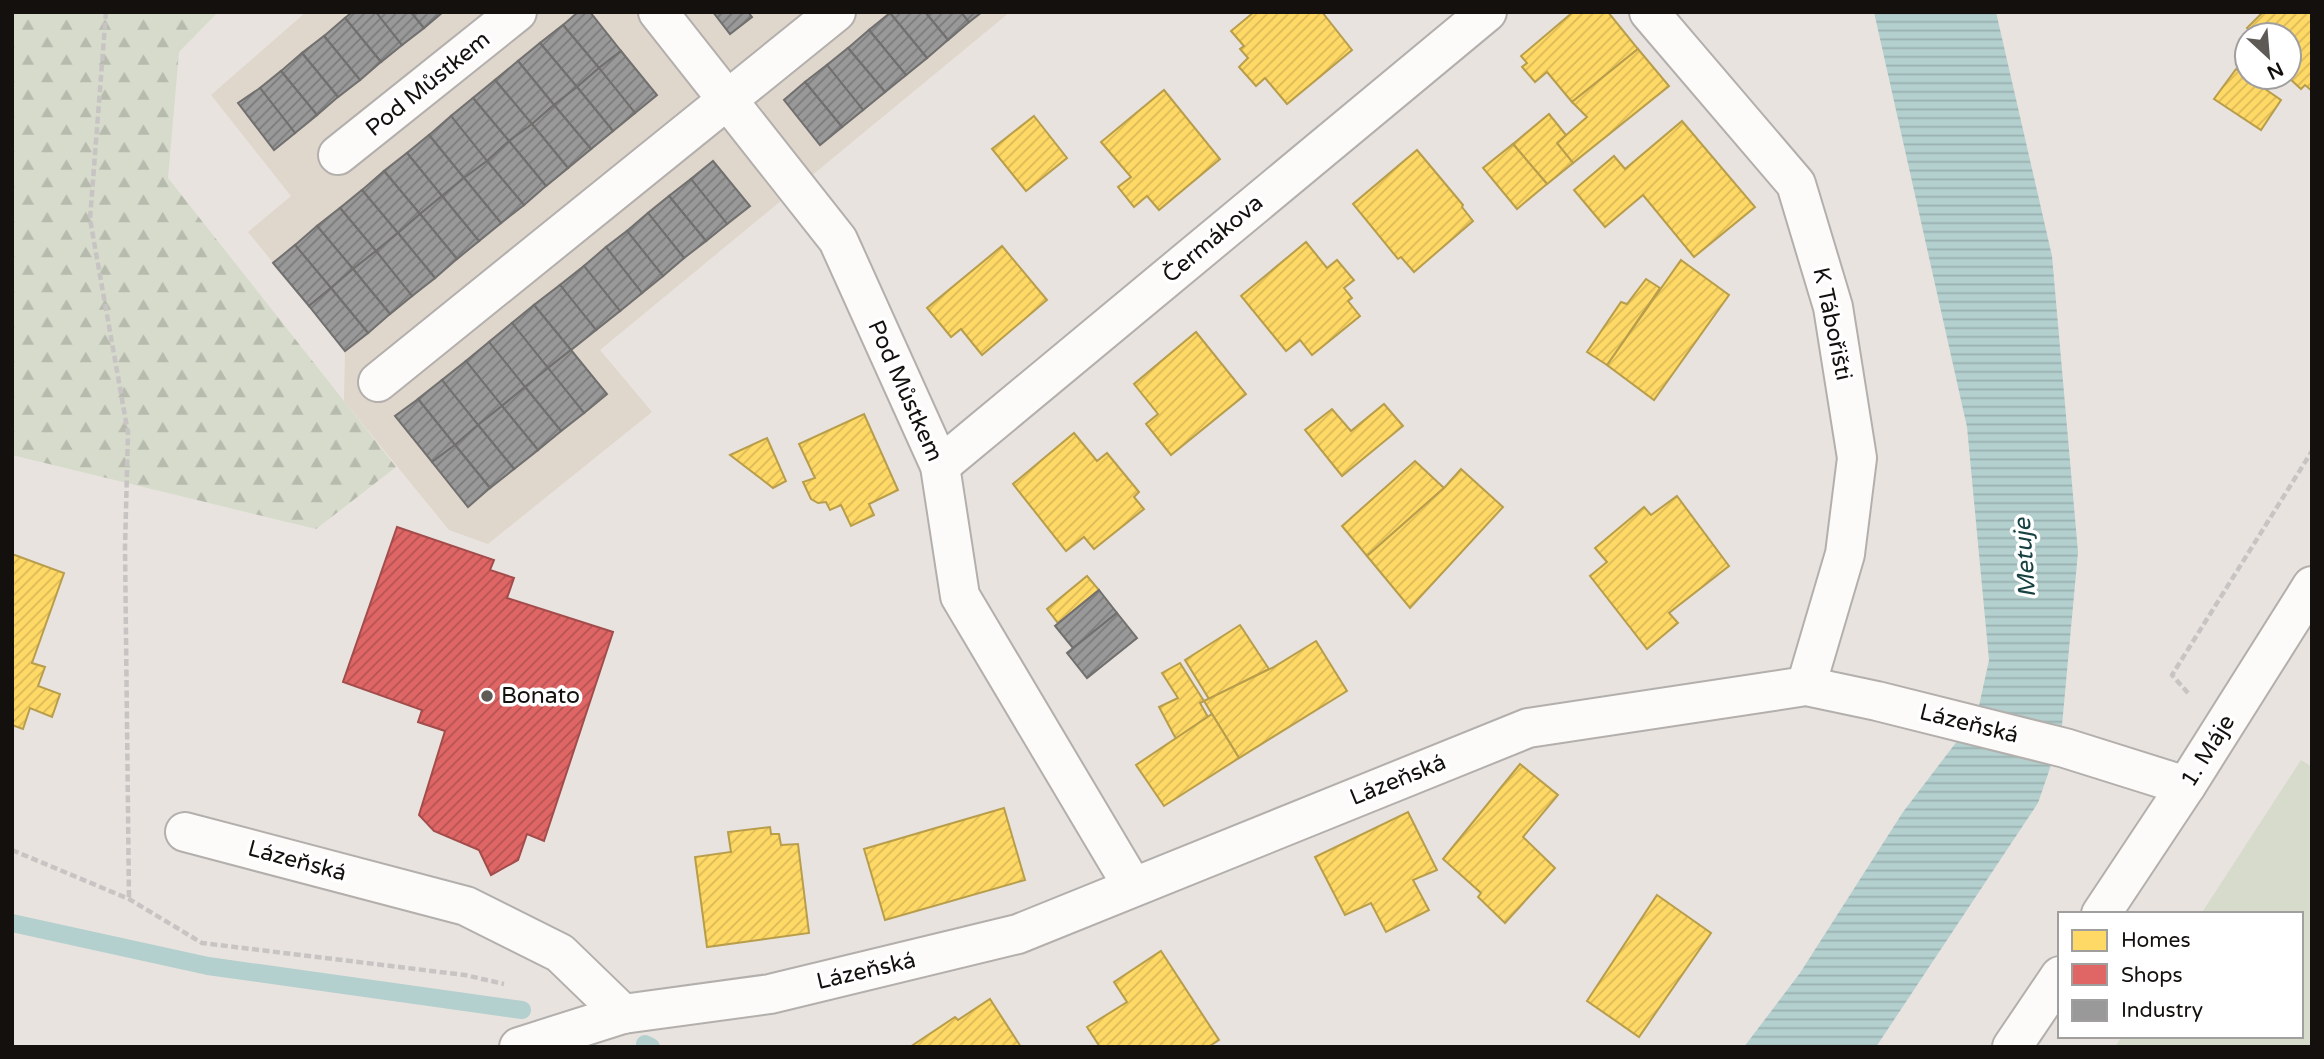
<svg xmlns="http://www.w3.org/2000/svg" width="2324" height="1059" viewBox="0 0 2324 1059" font-family="'Varela Round',sans-serif">
	<style>
		.built { fill: #dfd6cc }
		.forest { fill: url(#forest-firs) }
		.garden { fill: #d6dbcc }
		.water { fill: url(#water-rules) }
		.homes { fill: url(#homes-hatch); stroke: #b89d4b; stroke-width: 2 }
		.shops { fill: url(#shops-hatch); stroke: #a24c4b; stroke-width: 2 }
		.industry { fill: url(#industry-hatch); stroke: #71706f; stroke-width: 2 }
		.lines { fill: none; stroke-linecap: round; stroke-linejoin: round }
		.stream { stroke: #b3cfce; stroke-width: 18 }
		.minor-casing { stroke: #b3afac; stroke-width: 42 }
		.path { stroke: #c7c4c3; stroke-width: 4.5; stroke-dasharray: 7 3.5; stroke-linecap: butt }
		.minor { stroke: #fcfbfa; stroke-width: 38 }
		.poi-dot { fill: #5e5a56; stroke: #fff; stroke-width: 2.5 }
		.labels { text-anchor: middle; dominant-baseline: central; stroke-width: 7; stroke-linejoin: round; paint-order: stroke }
		.street-label { font-size: 23px; fill: #13100d; stroke: #fff }
		.poi-label { font-size: 23px; fill: #13100d; stroke: #fff; text-anchor: start }
		.water-label { font-size: 24px; font-style: italic; fill: #184142; stroke: #fff }
	</style>
	<defs>
		<pattern id="forest-firs" width="22" height="20" patternUnits="userSpaceOnUse" patternTransform="scale(1.75)"><rect width="22" height="20" fill="#d6dbcc"/><path d="M5 1l3.5 6h-7zM16 11l3.5 6h-7z" fill="#b7bbae"/></pattern>
		<pattern id="water-rules" width="6" height="5" patternUnits="userSpaceOnUse" patternTransform="scale(1.75)"><rect width="6" height="5" fill="#b3cfce"/><path d="M0 2.5h6" fill="none" stroke="#99b1b0"/></pattern>
		<pattern id="homes-hatch" width="6" height="6" patternUnits="userSpaceOnUse" patternTransform="scale(1.75)"><rect width="6" height="6" fill="#ffd966"/><path d="M-1 1l2-2M0 6l6-6M5 7l2-2" fill="none" stroke="#dab957"/></pattern>
		<pattern id="shops-hatch" width="6" height="6" patternUnits="userSpaceOnUse" patternTransform="scale(1.75)"><rect width="6" height="6" fill="#e06666"/><path d="M-1 1l2-2M0 6l6-6M5 7l2-2" fill="none" stroke="#b45352"/></pattern>
		<pattern id="industry-hatch" width="6" height="6" patternUnits="userSpaceOnUse" patternTransform="scale(1.75)"><rect width="6" height="6" fill="#999"/><path d="M-1 1l2-2M0 6l6-6M5 7l2-2" fill="none" stroke="#7c7b7b"/></pattern>
	</defs>
	<rect width="100%" height="100%" fill="#e8e3de"/>
	<polygon class="built" points="306,12 1010,12 600,350 652,412 488,544 449,530 344,401 345,351 248,232 291,196 211,95"/>
	<polygon class="forest" points="12,12 218,12 179,52 168,178 396,467 316,529 12,455"/>
	<polygon class="garden" points="2301,760 2312,767 2312,1047 2115,1047 2122,1036 2301,1036 2301,914 2201,914"/>
	<polygon class="water" points="1874,12 1996,12 2052,256 2078,552 2061,736 2038,803 1876,1047 1744,1047 1800,973 1903,812 1977,715 1989,660 1967,427"/>
	<g class="homes">
		<polygon points="1254,12 1322,12 1352,50 1287,104 1265,78 1256,86 1239,67 1248,58 1240,49 1244,46 1231,31"/>
		<polygon points="1573,12 1608,12 1638,49 1572,102 1547,72 1535,82 1522,67 1527,63 1521,56"/>
		<polygon points="2263,12 2312,12 2312,91 2305,85 2301,89 2288,77 2289,35 2245,36 2250,31 2247,28"/>
		<polygon points="1638,49 1669,86 1573,163 1557,143 1587,117 1572,102"/>
		<polygon points="2236,69 2281,100 2261,130 2214,99"/>
		<polygon points="1164,90 1220,159 1159,210 1147,196 1134,207 1118,187 1131,177 1101,142"/>
		<polygon points="1549,114 1566,135 1557,143 1573,163 1547,184 1513,144"/>
		<polygon points="1034,116 1067,158 1026,191 992,149"/>
		<polygon points="1682,121 1755,207 1694,257 1643,195 1605,227 1574,190 1614,156 1625,169"/>
		<polygon points="1513,144 1547,184 1517,209 1483,168"/>
		<polygon points="1417,150 1463,205 1462,207 1473,221 1414,272 1401,257 1398,259 1353,204"/>
		<polygon points="1306,242 1327,268 1337,260 1354,280 1344,288 1352,298 1348,301 1360,316 1312,355 1300,340 1286,351 1241,296"/>
		<polygon points="1002,246 1047,300 982,355 961,329 951,337 927,308"/>
		<polygon points="1681,260 1729,295 1654,400 1607,365"/>
		<polygon points="1646,279 1660,288 1607,365 1587,352 1621,302 1627,304"/>
		<polygon points="1196,332 1246,394 1171,455 1146,424 1158,414 1134,384"/>
		<polygon points="1384,404 1403,426 1342,476 1305,430 1332,409 1351,431"/>
		<polygon points="864,414 898,490 869,504 874,515 851,526 841,505 830,510 826,502 818,503 811,499 803,482 815,478 799,444"/>
		<polygon points="1074,433 1097,461 1107,453 1139,492 1134,497 1144,509 1094,549 1084,537 1066,551 1013,484"/>
		<polygon points="767,438 786,481 773,488 730,455"/>
		<polygon points="1415,461 1444,488 1367,556 1342,526"/>
		<polygon points="1461,469 1503,507 1410,608 1367,556 1444,488"/>
		<polygon points="1677,496 1729,566 1669,613 1678,623 1647,649 1590,576 1607,562 1595,548 1644,507 1651,515"/>
		<polygon points="12,554 64,573 32,663 45,667 38,686 60,694 52,717 30,708 23,729 12,725"/>
		<polygon points="1087,576 1099,590 1058,623 1047,609"/>
		<polygon points="1240,625 1269,669 1209,699 1185,660"/>
		<polygon points="1316,641 1347,691 1239,758 1204,701 1272,668"/>
		<polygon points="1180,663 1204,701 1200,703 1208,717 1176,739 1159,707 1178,698 1162,673"/>
		<polygon points="1212,714 1239,758 1164,806 1136,765"/>
		<polygon points="1520,764 1558,795 1523,837 1555,868 1505,923 1478,897 1481,893 1443,859"/>
		<polygon points="1004,808 1025,880 885,920 864,849"/>
		<polygon points="1408,812 1437,870 1413,880 1429,910 1386,932 1371,903 1345,915 1315,857"/>
		<polygon points="770,827 771,834 779,834 781,845 798,844 809,933 707,947 695,857 731,852 728,832"/>
		<polygon points="1657,895 1711,933 1639,1037 1587,1001"/>
		<polygon points="1161,951 1219,1040 1208,1047 1100,1047 1087,1027 1127,1002 1114,982"/>
		<polygon points="990,999 1021,1047 910,1047 955,1017 958,1020"/>
	</g>
	<polygon class="shops" points="397,527 494,560 490,570 514,578 507,598 613,632 544,841 527,834 518,860 491,875 479,850 434,831 419,815 445,731 418,722 422,710 343,682"/>
	<g class="industry">
		<polygon points="352,12 376,12 402,45 381,62 345,18"/>
		<polygon points="376,12 411,12 424,28 402,45"/>
		<polygon points="411,12 443,12 424,28"/>
		<polygon points="578,12 590,12 621,51 599,68 563,25"/>
		<polygon points="713,12 748,12 752,17 730,34"/>
		<polygon points="925,12 961,12 969,22 948,40"/>
		<polygon points="925,12 948,40 927,58 890,13"/>
		<polygon points="961,12 982,12 969,22"/>
		<polygon points="890,13 927,58 906,75 869,30"/>
		<polygon points="345,18 381,62 360,80 324,36"/>
		<polygon points="563,25 599,68 577,87 540,43"/>
		<polygon points="869,30 906,75 885,92 848,48"/>
		<polygon points="324,36 360,80 338,97 302,53"/>
		<polygon points="540,43 577,87 554,105 518,61"/>
		<polygon points="848,48 885,92 863,110 827,65"/>
		<polygon points="621,51 657,95 635,113 599,68"/>
		<polygon points="302,53 338,97 317,115 281,71"/>
		<polygon points="518,61 554,105 532,124 495,80"/>
		<polygon points="827,65 863,110 842,127 805,82"/>
		<polygon points="599,68 635,113 613,131 577,87"/>
		<polygon points="281,71 317,115 295,133 260,88"/>
		<polygon points="495,80 532,124 509,141 473,98"/>
		<polygon points="805,82 842,127 820,145 784,100"/>
		<polygon points="577,87 613,131 591,149 554,105"/>
		<polygon points="260,88 295,133 274,150 238,103"/>
		<polygon points="473,98 509,141 487,161 451,116"/>
		<polygon points="554,105 591,149 568,168 532,124"/>
		<polygon points="451,116 487,161 464,178 429,135"/>
		<polygon points="532,124 568,168 546,186 509,141"/>
		<polygon points="429,135 464,178 442,196 407,153"/>
		<polygon points="509,141 546,186 524,205 487,161"/>
		<polygon points="407,153 442,196 420,214 384,171"/>
		<polygon points="487,161 524,205 501,223 464,178"/>
		<polygon points="713,161 750,206 727,224 691,179"/>
		<polygon points="384,171 420,214 398,233 362,190"/>
		<polygon points="464,178 501,223 479,241 442,196"/>
		<polygon points="691,179 727,224 706,241 669,196"/>
		<polygon points="362,190 398,233 376,251 340,208"/>
		<polygon points="442,196 479,241 457,259 420,214"/>
		<polygon points="669,196 706,241 684,258 648,213"/>
		<polygon points="340,208 376,251 353,269 317,226"/>
		<polygon points="648,213 684,258 663,276 627,231"/>
		<polygon points="420,214 457,259 435,278 398,233"/>
		<polygon points="317,226 353,269 331,288 295,245"/>
		<polygon points="627,231 663,276 642,293 606,247"/>
		<polygon points="398,233 435,278 412,296 376,251"/>
		<polygon points="295,245 331,288 309,306 273,263"/>
		<polygon points="606,247 642,293 620,311 584,266"/>
		<polygon points="376,251 412,296 390,314 353,269"/>
		<polygon points="584,266 620,311 596,330 560,285"/>
		<polygon points="353,269 390,314 368,333 331,288"/>
		<polygon points="560,285 596,330 571,350 534,305"/>
		<polygon points="331,288 368,333 345,351 309,306"/>
		<polygon points="534,305 571,350 548,368 512,323"/>
		<polygon points="512,323 548,368 525,387 489,342"/>
		<polygon points="489,342 525,387 502,406 466,361"/>
		<polygon points="571,350 607,394 584,413 548,368"/>
		<polygon points="466,361 502,406 478,425 442,380"/>
		<polygon points="548,368 584,413 561,431 525,387"/>
		<polygon points="442,380 478,425 455,445 418,399"/>
		<polygon points="525,387 561,431 538,450 502,406"/>
		<polygon points="418,399 455,445 432,462 395,416"/>
		<polygon points="502,406 538,450 514,469 478,425"/>
		<polygon points="478,425 514,469 490,488 455,445"/>
		<polygon points="455,445 490,488 468,507 432,462"/>
		<polygon points="1099,590 1117,613 1073,648 1055,626"/>
		<polygon points="1117,613 1137,638 1087,678 1067,653"/>
	</g>
	<g class="lines">
		<g class="stream">
			<polyline points="12,923 208,966 522,1010"/>
			<polyline points="645,1044 651,1047"/>
		</g>
		<g class="minor-casing">
			<g id="minor">
				<polyline points="658,12 838,240 940,466 960,596 1133,887"/>
				<polyline points="1649,12 1796,184 1833,307 1857,458 1845,554 1806,686"/>
				<polyline points="338,155 517,12"/>
				<polyline points="378,382 836,12"/>
				<polyline points="940,466 1487,12"/>
				<polyline points="185,832 466,906 560,953 623,1014"/>
				<polyline points="2101,914 2186,786 2312,586"/>
				<polyline points="519,1047 623,1014 770,994 1018,934 1528,728 1806,686 1877,701 2065,748 2186,786"/>
				<polyline points="2012,1047 2060,976"/>
			</g>
		</g>
		<g class="path">
			<polyline points="106,12 90,219 128,433 125,548 129,899"/>
			<polyline points="2188,693 2172,675 2312,451"/>
			<polyline points="12,850 129,899 202,943 465,975 504,984"/>
		</g>
		<use href="#minor" class="minor"/>
	</g>
	<circle class="poi-dot" cx="487" cy="696" r="7"/>
	<g class="labels">
		<g class="street-label">
			<text transform="translate(428 84) rotate(-39)">Pod Můstkem</text>
			<text transform="translate(1213 239) rotate(-40)">Čermákova</text>
			<text transform="translate(1832 324) rotate(78)">K Tábořišti</text>
			<text transform="translate(905 391) rotate(66)">Pod Můstkem</text>
			<text transform="translate(1969 724) rotate(14)">Lázeňská</text>
			<text transform="translate(2208 751) rotate(-58)">1. Máje</text>
			<text transform="translate(1398 780) rotate(-22)">Lázeňská</text>
			<text transform="translate(297 861) rotate(15)">Lázeňská</text>
			<text transform="translate(866 971) rotate(-13)">Lázeňská</text>
		</g>
		<g class="poi-label">
			<text x="501" y="696">Bonato</text>
		</g>
		<g class="water-label">
			<text transform="translate(2025 558) rotate(-94)">Metuje</text>
		</g>
	</g>
	<rect width="2324" height="1059" fill="none" stroke="#13100d" stroke-width="28"/>
	<rect x="2058" y="912" width="245" height="126" fill="#ffffff" stroke="#a19f9e" stroke-width="2"/>
	<rect x="2072" y="930" width="35" height="21" fill="#ffd966" stroke="#a19f9e" stroke-width="2"/>
	<text x="2121" y="947" font-size="21" fill="#13100d">Homes</text>
	<rect x="2072" y="964" width="35" height="21" fill="#e06666" stroke="#a19f9e" stroke-width="2"/>
	<text x="2121" y="982" font-size="21" fill="#13100d">Shops</text>
	<rect x="2072" y="1000" width="35" height="21" fill="#999999" stroke="#a19f9e" stroke-width="2"/>
	<text x="2121" y="1017" font-size="21" fill="#13100d">Industry</text>
	<g transform="translate(2268 56) rotate(154)"><circle r="33" fill="#ffffff" stroke="#a19f9e" stroke-width="2"/>
	<path d="M0-5L12 26L0 18L-12 26Z" fill="#5e5a56"/>
	<text y="-10" font-size="19" font-weight="bold" text-anchor="middle" fill="#13100d">N</text>
	</g>
</svg>
